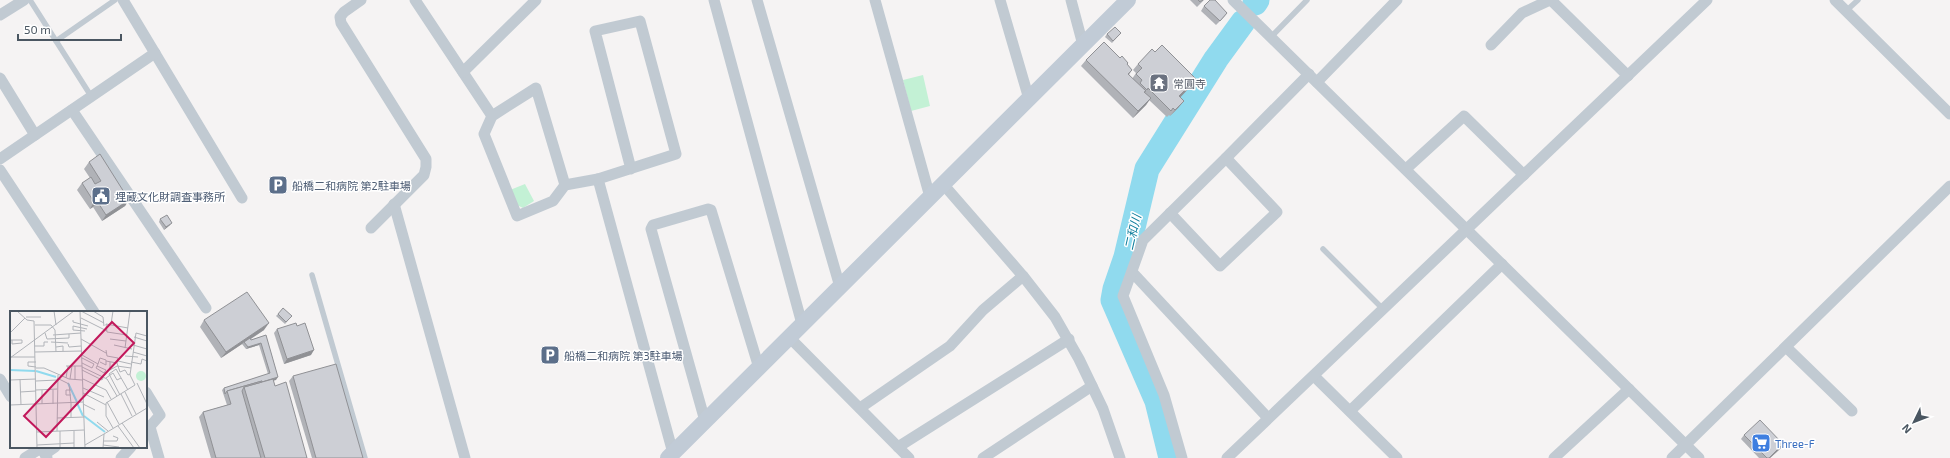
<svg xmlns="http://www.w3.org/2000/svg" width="1950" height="458" viewBox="0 0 1950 458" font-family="'Exo 2','Noto Sans JP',sans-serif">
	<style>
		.green { fill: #c3f1d5 }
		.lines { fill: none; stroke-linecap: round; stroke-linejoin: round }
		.river { stroke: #90daee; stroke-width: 25 }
		.lane { stroke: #c1cad2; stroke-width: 5.5 }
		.street { stroke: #c1cad2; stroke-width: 11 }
		.secondary { stroke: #c1cbd6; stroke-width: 16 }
		.wall { fill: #b0b2b7 }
		.shaded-wall { fill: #909195 }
		.building { fill: #cdcfd5; stroke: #909195 }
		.labels { text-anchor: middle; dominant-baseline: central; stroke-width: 3; stroke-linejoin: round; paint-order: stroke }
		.worship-label { font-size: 11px; fill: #5b616d; stroke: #fff; text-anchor: start }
		.service-label { font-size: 11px; fill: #4e5e75; stroke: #fff; text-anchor: start }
		.shop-label { font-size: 11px; fill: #366cbe; stroke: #fff; text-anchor: start }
		.water-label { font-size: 12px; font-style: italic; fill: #0c7c9b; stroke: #fff }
		.inset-river { fill: none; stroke: #90daee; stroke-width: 2 }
		.inset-road { fill: none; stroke: #b1b4b9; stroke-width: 1 }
		.view { fill: #c2185b; fill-opacity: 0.15; stroke: #c2185b; stroke-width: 2 }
		.inset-edge { fill: none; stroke: #4a5661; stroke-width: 2 }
	</style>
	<rect width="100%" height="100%" fill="#f5f3f3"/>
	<g class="green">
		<polygon points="923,75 930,106 911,111 903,80"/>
		<polygon points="525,184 534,201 523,208 517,205 510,190"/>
	</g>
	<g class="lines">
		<g class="river">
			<polyline points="1255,3 1257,0"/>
			<polyline points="1171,458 1157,401 1113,300 1115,289 1126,257 1147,169 1216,59 1243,22"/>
		</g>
		<g class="lane">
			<polyline points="30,0 91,96"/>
			<polyline points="1846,11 1858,0"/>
			<polyline points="1271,37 1307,0"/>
			<polyline points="56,41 115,0"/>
			<polyline points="1323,249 1383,309"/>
			<polyline points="312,275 365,458"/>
		</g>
		<g class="street">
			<polyline points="123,0 242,198"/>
			<polyline points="361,0 344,12 340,17 341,23 426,159 426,167 424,175 371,228"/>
			<polyline points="415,0 492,116"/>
			<polyline points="714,0 802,324"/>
			<polyline points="757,0 840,287"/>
			<polyline points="875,0 930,197"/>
			<polyline points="1000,0 1029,99"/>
			<polyline points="1071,0 1083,45"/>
			<polyline points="1233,0 1699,458"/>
			<polyline points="1551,0 1628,76"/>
			<polyline points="1835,0 1950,114"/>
			<polyline points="0,15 24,0"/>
			<polyline points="1491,45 1522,13 1550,0"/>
			<polyline points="463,72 536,0"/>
			<polyline points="0,78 35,135"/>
			<polyline points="1317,82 1397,0"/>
			<polyline points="72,110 206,308"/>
			<polyline points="0,159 155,53"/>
			<polyline points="631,169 595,31 640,21 676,154 598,179 673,453"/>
			<polyline points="1406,169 1464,116 1524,175"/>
			<polyline points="0,170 94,312"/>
			<polyline points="943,184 1023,276 1055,317 1079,359 1103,409 1120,458"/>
			<polyline points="565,185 536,88 492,116 484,134 517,216 553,201 565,185 598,179"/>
			<polyline points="394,204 465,458"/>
			<polyline points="1170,213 1220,266 1277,212 1226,158"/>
			<polyline points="1132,272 1268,418"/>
			<polyline points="789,337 909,458"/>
			<polyline points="1786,347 1852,411"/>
			<polyline points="1314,376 1397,458"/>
			<polyline points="0,379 11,397"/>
			<polyline points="146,392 160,415 146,431"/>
			<polyline points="860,408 950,346 983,310 1023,276"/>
			<polyline points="1350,411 1502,264"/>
			<polyline points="705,421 651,229 653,225 708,209 711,210 759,368"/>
			<polyline points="150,427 159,458"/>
			<polyline points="41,447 47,458"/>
			<polyline points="898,447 1069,339"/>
			<polyline points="45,454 55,447"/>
			<polyline points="25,458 41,448"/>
			<polyline points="121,458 131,447"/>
			<polyline points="983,458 1092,386"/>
			<polyline points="1182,458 1164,395 1123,296 1143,240 1226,158 1309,74"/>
			<polyline points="1227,458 1707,0"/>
			<polyline points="1554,458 1629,389"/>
			<polyline points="1672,458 1950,186"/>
		</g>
		<polyline class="secondary" points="668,458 1128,0"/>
	</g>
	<g class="wall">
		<polygon points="1190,0 1204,0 1197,7"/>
		<polygon points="1204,6 1227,13 1224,17 1216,25 1201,11"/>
		<polygon points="1121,33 1112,43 1105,37 1107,34"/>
		<polygon points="1155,52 1196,79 1192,85 1180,97 1179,107 1170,116 1169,115 1167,117 1149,100 1146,105 1133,118 1081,66 1086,60 1127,65 1132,70 1129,75 1132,79 1136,73 1133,70 1138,64"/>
		<polygon points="89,162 129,200 125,206 102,221 93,207 90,209 77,190 82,183 90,178 84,169"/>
		<polygon points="160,219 170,225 164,230 159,222"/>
		<polygon points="278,314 292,316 285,324 276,316"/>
		<polygon points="204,320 264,330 251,339 251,340 266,335 276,380 273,380 275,386 307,458 211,458 199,417 203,412 227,405 222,390 224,388 268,374 259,345 246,349 242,344 221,358 200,327"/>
		<polygon points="297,326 311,355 284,364 274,333 277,329"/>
		<polygon points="293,376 363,458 312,458 289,381"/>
		<polygon points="1744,435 1783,444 1780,449 1770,458 1759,458 1741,439"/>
	</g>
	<g class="shaded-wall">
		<polygon points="1196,79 1192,85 1175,103 1179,96"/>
		<polygon points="1151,98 1146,105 1133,118 1138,111"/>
		<polygon points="1184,101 1179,107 1170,116 1175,110"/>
		<polygon points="129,200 125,206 102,221 106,215"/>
		<polygon points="97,201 93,207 90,209 94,202"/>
		<polygon points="172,223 170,225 164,230 166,227"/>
		<polygon points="269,323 264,330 244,343 244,342 242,344 221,358 226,352"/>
		<polygon points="261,343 259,345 246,349 248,347"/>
		<polygon points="314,350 311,355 284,364 287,359"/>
		<polygon points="278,377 276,380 245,389"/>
		<polygon points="1783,444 1780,449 1770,458 1769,458"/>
	</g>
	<g class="building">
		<polygon points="1198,0 1203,0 1200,2"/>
		<polygon points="1210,0 1215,0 1227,13 1220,21 1204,6"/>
		<polygon points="1115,27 1121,33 1113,41 1107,34"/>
		<polygon points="1104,42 1120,58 1122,56 1128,63 1127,64 1132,70 1128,74 1146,91 1144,92 1151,98 1138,111 1086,60"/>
		<polygon points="1162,45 1196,79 1179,96 1184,101 1175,110 1173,108 1171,111 1148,88 1147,90 1140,83 1142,80 1136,74 1142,68 1138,64 1152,49 1155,52"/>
		<polygon points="100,154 129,200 106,215 97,201 94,202 82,183 91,177 95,184 101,181 89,162"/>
		<polygon points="167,215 172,223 166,227 160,219"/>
		<polygon points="247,292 269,323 226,352 204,320"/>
		<polygon points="283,308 292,316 286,322 278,314"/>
		<polygon points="296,323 297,326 305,323 314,350 287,359 277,329"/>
		<polygon points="266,335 278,377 262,382 262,381 227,391 225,394 224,388 270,373 261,343 248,347 244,342 250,338 251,340"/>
		<polygon points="336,364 363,458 316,458 293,376"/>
		<polygon points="273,379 275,386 286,382 307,458 265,458 244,387"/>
		<polygon points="262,381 262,382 244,387 242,391 261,458 216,458 203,412 231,404 227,391"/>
		<polygon points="1760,420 1783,444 1769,458 1767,458 1744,435"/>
	</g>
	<defs>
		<g id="temple-square" transform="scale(1)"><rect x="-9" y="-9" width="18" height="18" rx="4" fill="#6b7280" stroke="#fff"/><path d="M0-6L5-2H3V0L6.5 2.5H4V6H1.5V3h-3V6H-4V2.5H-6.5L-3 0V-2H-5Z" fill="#fff"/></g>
		<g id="parking-square" transform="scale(1)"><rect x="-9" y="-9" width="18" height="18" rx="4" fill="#5c6f8a" stroke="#fff"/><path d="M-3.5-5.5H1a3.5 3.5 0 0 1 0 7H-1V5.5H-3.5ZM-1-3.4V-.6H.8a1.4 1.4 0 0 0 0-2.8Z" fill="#fff"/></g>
		<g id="civic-square" transform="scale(1)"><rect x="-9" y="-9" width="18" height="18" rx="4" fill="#5c6f8a" stroke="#fff"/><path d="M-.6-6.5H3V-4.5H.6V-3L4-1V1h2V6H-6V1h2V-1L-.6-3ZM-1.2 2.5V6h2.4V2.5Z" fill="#fff"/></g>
		<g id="supermarket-square" transform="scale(1)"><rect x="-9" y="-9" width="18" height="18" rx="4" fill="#3f7fe0" stroke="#fff"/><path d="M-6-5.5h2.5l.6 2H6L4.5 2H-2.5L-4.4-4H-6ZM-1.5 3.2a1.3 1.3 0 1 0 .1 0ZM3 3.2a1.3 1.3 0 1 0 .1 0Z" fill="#fff"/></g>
	</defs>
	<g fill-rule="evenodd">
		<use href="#temple-square" x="1159" y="83"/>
		<use href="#parking-square" x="278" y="185"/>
		<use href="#civic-square" x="101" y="196"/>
		<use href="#parking-square" x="550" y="355"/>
		<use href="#supermarket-square" x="1761" y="443"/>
	</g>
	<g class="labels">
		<g class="worship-label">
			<text x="1173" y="83">常圓寺</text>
		</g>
		<g class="service-label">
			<text x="292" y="185">船橋二和病院 第2駐車場</text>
			<text x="115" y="196">埋蔵文化財調査事務所</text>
			<text x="564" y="355">船橋二和病院 第3駐車場</text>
		</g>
		<g class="shop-label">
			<text x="1775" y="443">Three-F</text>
		</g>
		<g class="water-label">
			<text transform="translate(1132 232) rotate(-77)">二和川</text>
		</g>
	</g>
	<g transform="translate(10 311)">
		<rect width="137" height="137" fill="#f5f3f3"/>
		<path d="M126 65a5 5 0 1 1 10 0a5 5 0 1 1-10 0Z" fill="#c3f1d5"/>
		<path class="inset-river" d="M0,59L25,60M26,60L46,66M58,72L67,91M67,92L73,105M74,105L95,121"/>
		<path class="inset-road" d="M7,0L17,9L24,10L27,137M44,0L46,14M70,0L75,137M71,0L94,12M83,0L93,6L94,15M16,6H31M71,7L97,20M63,9V11L78,15M101,13L103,0M25,14H41L45,19L46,41M75,20L63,19V15L77,18M0,22L15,7M35,22L37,28L59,27V23M43,24L71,22M117,24L97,21L96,13L118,17M124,26L137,30M71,28L96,42M100,28L116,30M0,29H12V32L2,33V29M41,31L58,32M58,33L59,36L71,35M104,34L122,38M123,34L137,38M25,35H34V31H38M46,36L53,35V40M115,37L120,0M96,39L97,45L108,47L107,52M25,41L72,40M123,41L137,45M72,44L88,53L86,57L94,62L96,59L87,55M115,45L128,46M1,46H25M0,47L64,0M72,47L84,53L82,57L72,52M96,50L107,52L110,61L115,59L118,64L120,63M108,50L121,53M26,51H18V55L26,56M100,51V59L107,55L121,57M121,51L131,53L132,48L137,50M88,53L90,47L96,49V54L90,51M56,55H72M72,56L97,68L107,85M26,57H34L59,68L72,69M72,59L92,69L93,67M47,67L59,73L61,92M56,67L58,55M96,67L103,62L107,69L111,67M10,68L11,94M60,68L62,55M73,68L96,79L101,88M0,69L26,68M65,69V55M26,70L47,69M127,72L137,93M73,77L94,86M26,79L47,78M43,79V93M61,79H56V84H61M10,81L26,80M115,81L126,103M73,82L96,94M111,83L122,105M110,84L99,63L106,58L118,79M97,91L109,113M61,92V107M32,93V79M73,93L85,99M0,94L73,91M47,107L74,106M87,111L98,120M112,112L130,137M108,115L124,137M103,117L96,105V92L125,74L120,64L126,22L137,25M47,120L48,64M27,121L74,119M94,130H107L108,127L103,125M27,134L64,132M75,134L94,123M93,134L109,136M50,137V120M64,137V120M93,137L94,123L137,97"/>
		<path class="view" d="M102,11L124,32L36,126L14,105Z"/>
		<rect width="137" height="137" class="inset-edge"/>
	</g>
	<g transform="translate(1914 422) rotate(227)" stroke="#ffffff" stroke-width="3" paint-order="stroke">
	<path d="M0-3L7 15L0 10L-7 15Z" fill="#4a5661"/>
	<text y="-6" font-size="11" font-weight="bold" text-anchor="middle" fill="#4a5661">N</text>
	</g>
	<path d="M18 34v6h103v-6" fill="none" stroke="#4a5661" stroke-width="2"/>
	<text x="24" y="34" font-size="12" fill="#4a5661" stroke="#ffffff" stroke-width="3" paint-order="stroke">50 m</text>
</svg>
